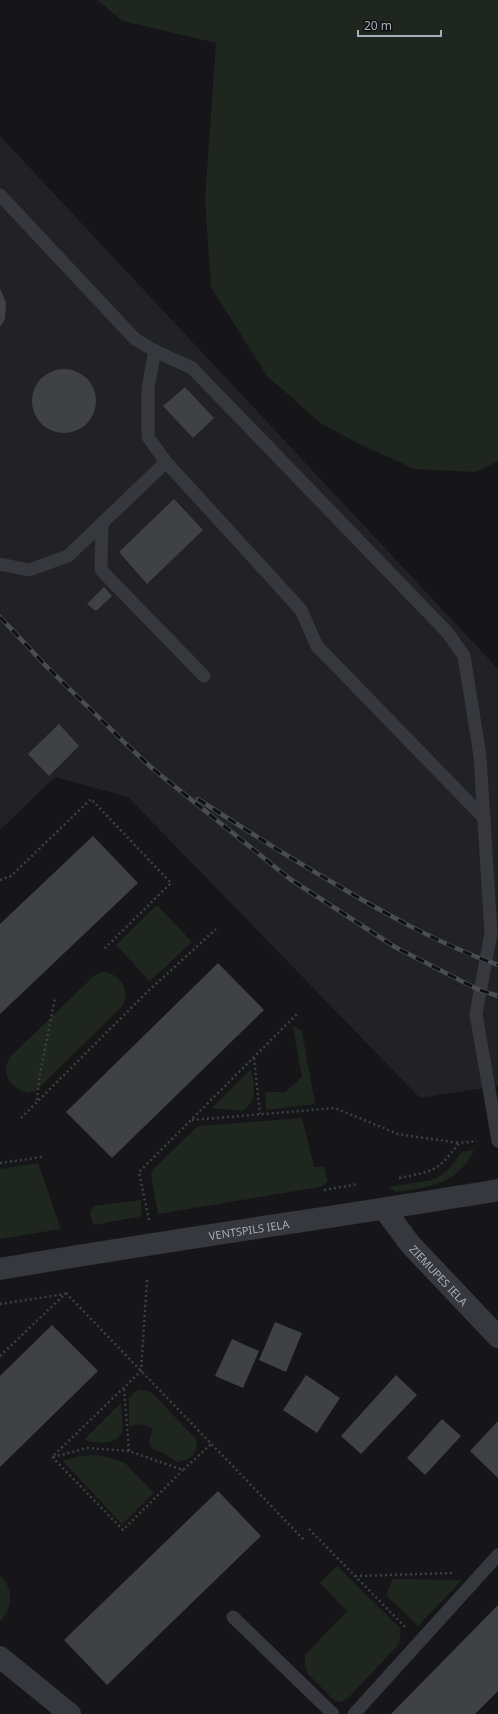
<svg xmlns="http://www.w3.org/2000/svg" width="498" height="1714" viewBox="0 0 498 1714" font-family="'Noto Sans',sans-serif">
	<style>
		.built { fill: #222225 }
		.green { fill: #1e261f }
		.building { fill: #404145 }
		.lines { fill: none; stroke-linecap: round; stroke-linejoin: round }
		.path { stroke: #3d3f44; stroke-width: 2.5; stroke-dasharray: 2 3; stroke-linecap: butt }
		.service { stroke: #37383d; stroke-width: 13 }
		.minor { stroke: #37383d; stroke-width: 22 }
		.tertiary { stroke: #37383d; stroke-width: 22 }
		.rail-casing { stroke: #4a4c52; stroke-width: 4.5 }
		.rail { stroke: #111113; stroke-width: 3; stroke-dasharray: 9; stroke-linecap: butt }
		.labels { text-anchor: middle; dominant-baseline: central; stroke-width: 4; stroke-linejoin: round; paint-order: stroke }
		.street-label { font-size: 11px; fill: #a8adb8; stroke: #111113 }
	</style>
	<rect width="100%" height="100%" fill="#161618"/>
	<polygon class="built" points="0,136 498,669 498,1086 420,1098 128,797 55,777 0,830"/>
	<g class="green">
		<polygon points="97,0 498,0 498,461 476,472 415,469 363,446 322,424 267,376 211,287 205,199 216,43 123,21"/>
		<polygon points="157,905 192,942 150,981 116,945"/>
		<path d="M101,972C119,972 132,990 122,1006L36,1091L27,1093C10,1086 0,1076 10,1057L94,976Z"/>
		<polygon points="293,1026 302,1031 315,1104 266,1110 265,1092 285,1092 302,1077"/>
		<path d="M251,1069C254,1087 259,1098 242,1111L212,1108Z"/>
		<polygon points="302,1118 314,1167 324,1167 328,1182 320,1187 158,1214 151,1175 153,1169 198,1126"/>
		<path d="M474,1150C458,1184 430,1187 396,1192L388,1187L432,1180L439,1176L448,1170L462,1152Z"/>
		<polygon points="38,1163 61,1229 0,1239 0,1169"/>
		<path d="M141,1200L142,1216L94,1225C91,1217 88,1212 94,1206Z"/>
		<path d="M140,1390L151,1392L197,1440C196,1456 192,1459 177,1462L165,1454L157,1451L151,1447L149,1441L153,1429L143,1424L129,1426V1398L135,1392Z"/>
		<path d="M121,1403C121,1410 124,1427 122,1432C116,1447 95,1443 84,1440Z"/>
		<polygon points="96,1455 111,1458 125,1463 154,1493 122,1524 63,1461 80,1456"/>
		<polygon points="337,1566 401,1629 399,1644 349,1697 341,1702 335,1701 308,1674 305,1665 305,1655 347,1611 320,1583"/>
		<path d="M0,1576C14,1588 13,1608 0,1621Z"/>
		<polygon points="394,1579 462,1580 418,1626 386,1595 392,1581"/>
	</g>
	<g class="building">
		<polygon points="0,288 6,303 5,319 0,327"/>
		<circle cx="64" cy="401" r="32"/>
		<polygon points="185,387 214,418 193,438 163,406"/>
		<polygon points="174,499 203,530 147,584 119,552"/>
		<polygon points="104,587 112,596 96,611 87,604"/>
		<polygon points="59,724 79,746 49,776 28,754"/>
		<polygon points="93,836 138,883 0,1014 0,924"/>
		<polygon points="218,963 264,1010 112,1158 66,1112"/>
		<polygon points="275,1322 302,1333 286,1372 259,1360"/>
		<polygon points="52,1325 98,1371 0,1467 0,1376"/>
		<polygon points="232,1339 259,1351 243,1388 215,1376"/>
		<polygon points="306,1375 340,1398 317,1433 283,1410"/>
		<polygon points="396,1375 417,1395 361,1454 341,1436"/>
		<polygon points="442,1419 461,1436 425,1475 407,1458"/>
		<polygon points="498,1421 498,1478 470,1451"/>
		<polygon points="218,1491 261,1536 107,1685 64,1640"/>
		<polygon points="498,1605 498,1691 475,1714 391,1714"/>
	</g>
	<g class="lines">
		<g class="path">
			<polyline points="0,880 11,876 91,799 171,883 103,950"/>
			<polyline points="254,1058 260,1114"/>
			<polyline points="37,1100 39,1079 55,998"/>
			<polyline points="21,1118 145,994 216,929"/>
			<polyline points="192,1120 335,1108 398,1134 459,1143"/>
			<polyline points="0,1163 42,1157"/>
			<path d="M399,1178C434,1171 437,1172 459,1143L477,1141"/>
			<polyline points="324,1190 358,1184"/>
			<polyline points="149,1220 139,1172 298,1013"/>
			<polyline points="147,1280 141,1371 52,1457 123,1530 183,1470"/>
			<polyline points="66,1293 304,1540"/>
			<polyline points="0,1304 65,1294"/>
			<polyline points="0,1356 66,1293"/>
			<polyline points="124,1389 129,1451"/>
			<polyline points="53,1457 87,1448 129,1451 183,1470 211,1444"/>
			<polyline points="309,1529 405,1627"/>
			<polyline points="355,1576 452,1573"/>
		</g>
		<g class="service">
			<polyline points="0,195 135,339 155,351 192,368 447,632 464,656 480,756 491,933 476,1014 498,1141"/>
			<polyline points="155,351 148,388 148,437 166,462"/>
			<polyline points="102,523 101,570 204,676"/>
			<polyline points="0,564 29,570 68,556 166,462 301,610 317,646 484,818"/>
			<polyline points="233,1617 333,1714"/>
			<polyline points="354,1714 498,1555"/>
		</g>
		<g class="minor">
			<path id="s1" d="M384,1209L410,1244L498,1337"/>
			<polyline points="0,1657 70,1714"/>
		</g>
		<path class="tertiary" id="s2" d="M0,1269C166,1240 332,1218 498,1190"/>
		<g class="rail-casing">
			<g id="rail">
				<polyline points="0,617 47,667 126,744 153,769 290,879 395,947 477,989 498,996"/>
				<path d="M198,799C241,827 285,855 330,881C384,913 439,944 498,965"/>
			</g>
		</g>
		<use href="#rail" class="rail"/>
	</g>
	<g class="labels">
		<g class="street-label">
			<text stroke="none"><textPath href="#s2" startOffset="252">VENTSPILS IELA</textPath></text>
			<text stroke="none"><textPath href="#s1" startOffset="86">ZIEMUPES IELA</textPath></text>
		</g>
	</g>
	<path d="M358 30v6h83v-6" fill="none" stroke="#a8adb8" stroke-width="2"/>
	<text x="364" y="30" font-size="12" fill="#a8adb8" stroke="#111113" stroke-width="3" paint-order="stroke">20 m</text>
</svg>
